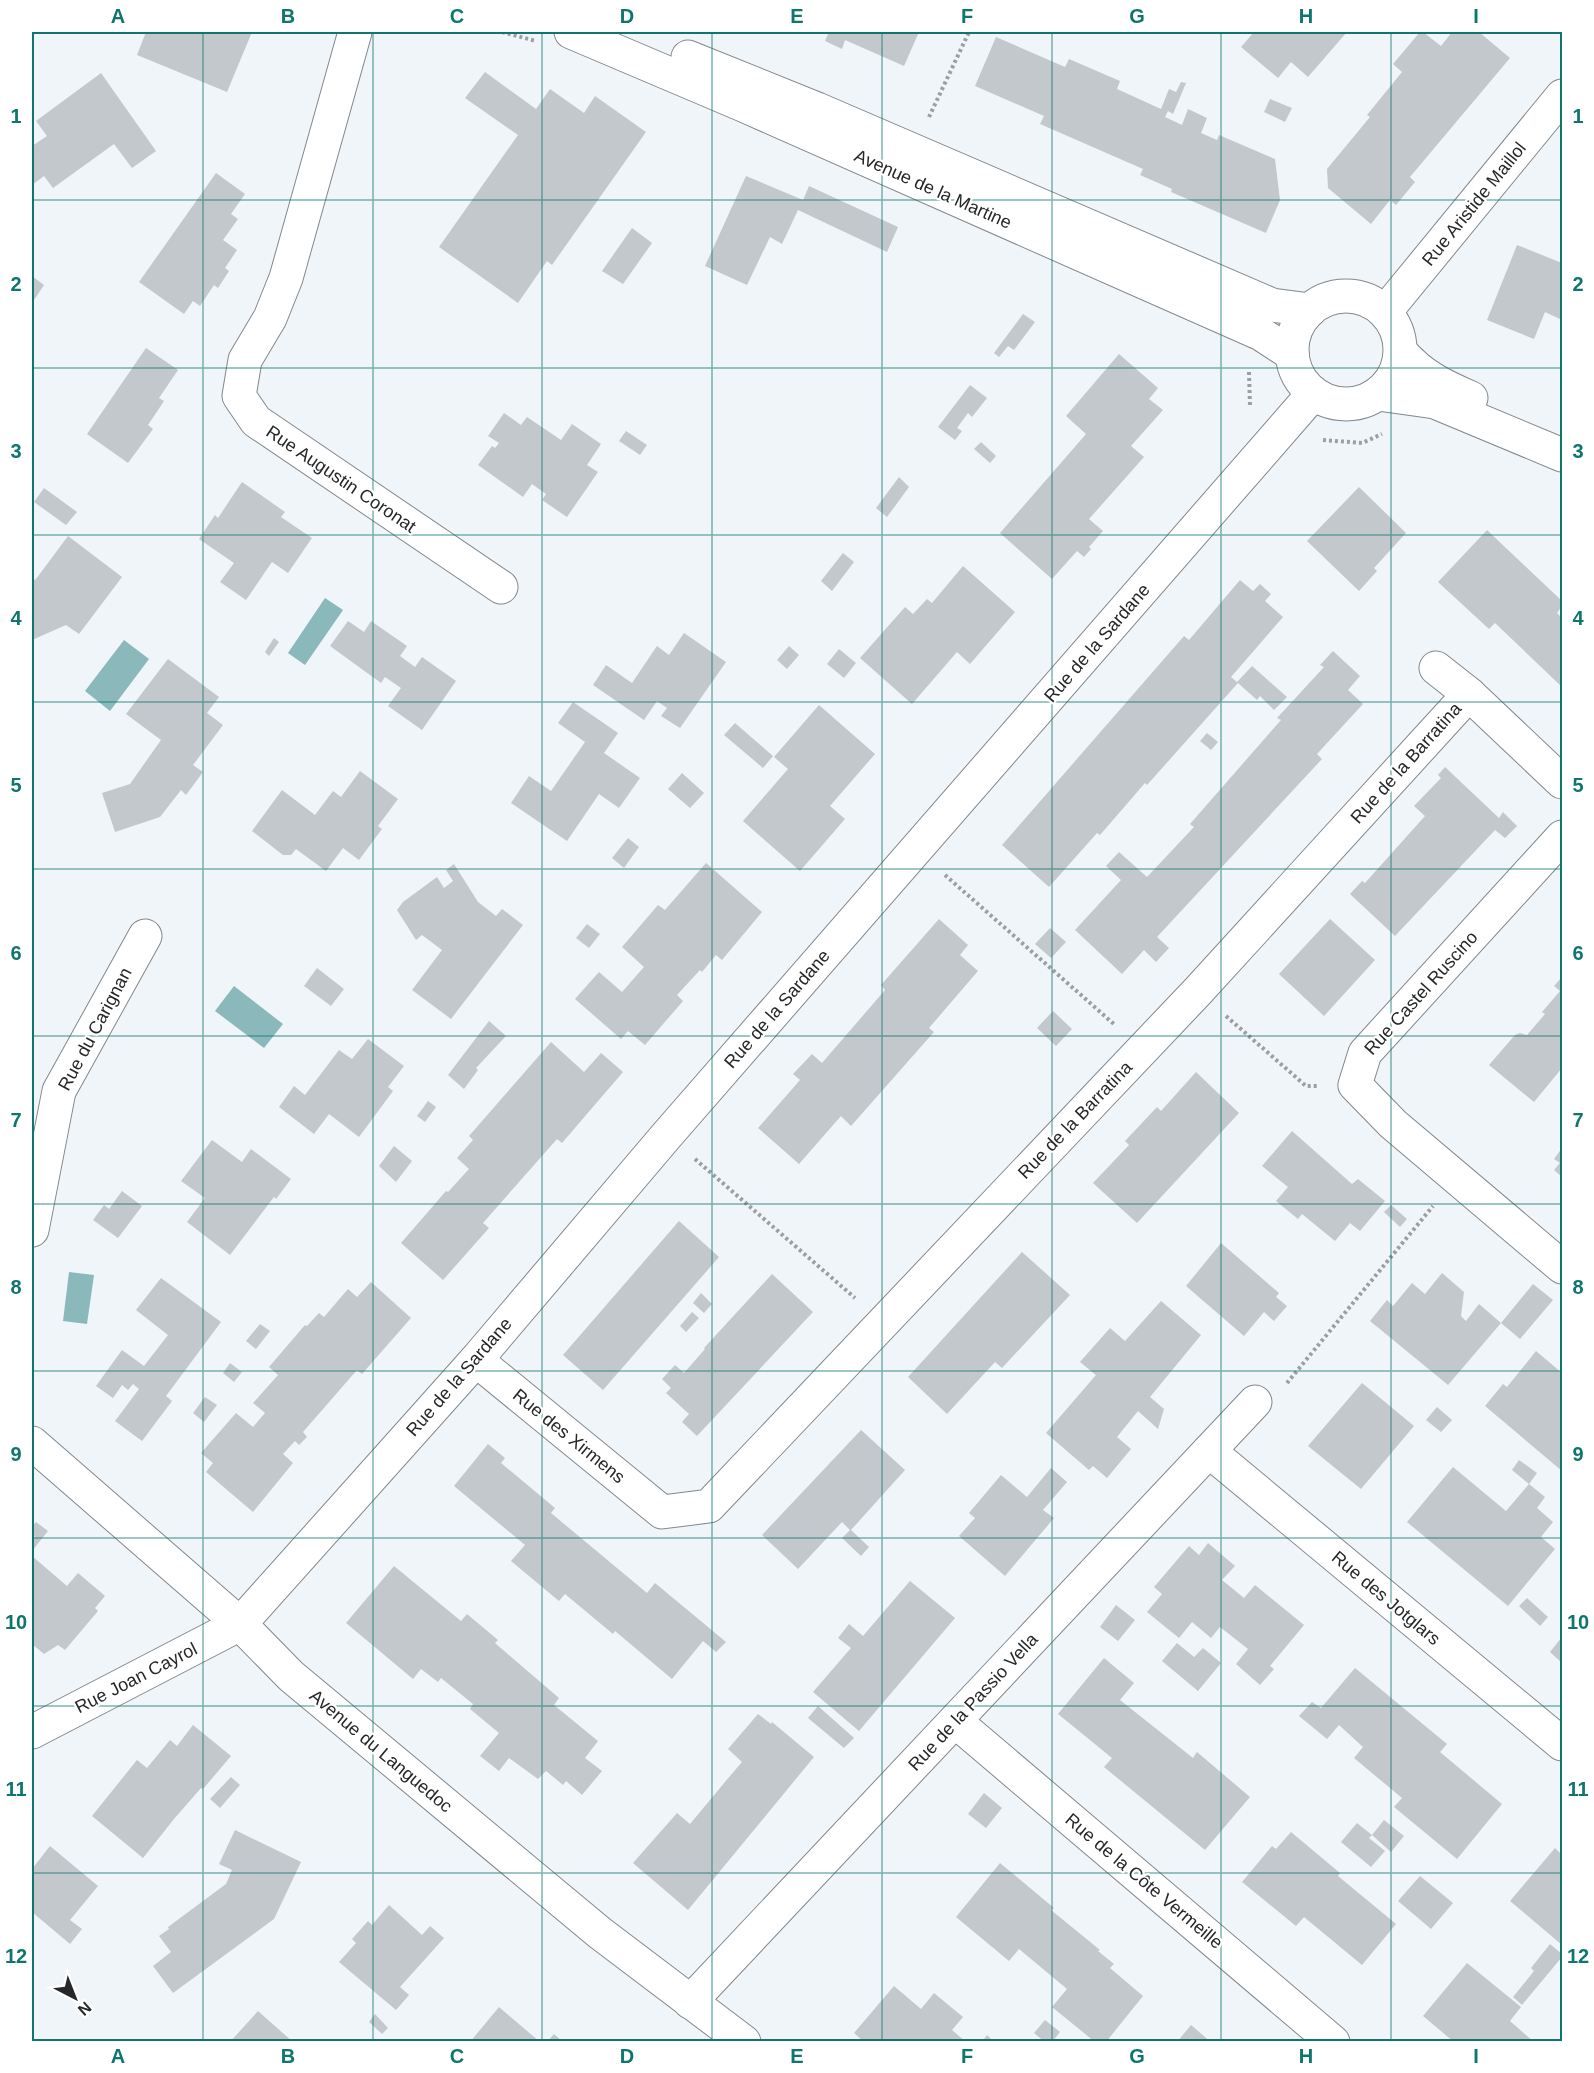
<svg xmlns="http://www.w3.org/2000/svg" width="1594" height="2073" viewBox="0 0 1594 2073" font-family="Arial,sans-serif">
	<style>
		.water { fill: #8ab8bb }
		.building { fill: #c3c8cc }
		.lines { fill: none; stroke-linecap: round; stroke-linejoin: round }
		.street-casing { stroke: #83888c; stroke-width: 35 }
		.path { stroke: #9b9fa2; stroke-width: 4; stroke-dasharray: 3 3; stroke-linecap: butt }
		.street { stroke: #fff; stroke-width: 33 }
		.grid { fill: none; stroke: #0f766e; stroke-width: 1.5; stroke-opacity: 0.55 }
		.labels { text-anchor: middle; dominant-baseline: central; stroke-width: 4.5; stroke-linejoin: round; paint-order: stroke }
		.street-label { font-size: 18px; fill: #252728; stroke: #fff }
		.neatline { fill: none; stroke: #0f766e; stroke-width: 2 }
		.grid-label { font-size: 20px; text-anchor: middle; font-weight: bold; fill: #0f766e }
	</style>
	<rect width="100%" height="100%" fill="#f0f5fa"/>
	<g class="water">
		<polygon points="325,598 343,610 305,665 288,653"/>
		<polygon points="124,640 149,659 110,711 85,691"/>
		<polygon points="234,986 283,1024 264,1048 215,1011"/>
		<polygon points="69,1272 94,1275 87,1324 63,1321"/>
	</g>
	<g class="building">
		<polygon points="146,32 252,32 227,92 137,55"/>
		<polygon points="829,32 919,32 904,66 845,40 842,49 825,41"/>
		<polygon points="1254,32 1347,32 1308,77 1291,62 1278,78 1241,47"/>
		<polygon points="1420,32 1423,32 1441,46 1452,32 1479,32 1510,58 1410,177 1415,182 1396,205 1390,200 1371,224 1328,188 1327,169 1370,117 1367,115 1402,72 1393,64"/>
		<polygon points="996,37 1065,67 1069,59 1120,81 1117,89 1161,109 1169,89 1176,92 1181,82 1186,83 1173,114 1168,111 1165,117 1182,125 1188,109 1207,118 1201,133 1217,140 1219,135 1275,159 1280,200 1266,233 1171,192 1172,189 1140,175 1143,169 1040,124 1044,116 975,86"/>
		<polygon points="485,72 536,109 550,89 584,113 595,96 646,132 552,265 547,261 518,303 439,247 518,135 465,98"/>
		<polygon points="101,73 156,151 132,168 114,144 53,188 44,176 32,185 32,146 47,136 36,121"/>
		<polygon points="1270,99 1292,108 1285,122 1264,112"/>
		<polygon points="216,173 245,194 231,214 238,219 223,240 237,250 225,268 229,271 218,288 214,285 200,306 193,301 184,314 139,282"/>
		<polygon points="746,176 803,200 809,186 898,227 887,252 798,210 782,244 770,237 747,285 705,266"/>
		<polygon points="632,228 652,243 623,284 602,271"/>
		<polygon points="1517,245 1562,263 1562,320 1545,312 1534,339 1487,320"/>
		<polygon points="32,276 44,285 32,303"/>
		<polygon points="1023,314 1035,322 1014,350 1008,346 999,357 994,353"/>
		<polygon points="146,348 178,370 159,398 164,401 148,425 153,429 128,463 87,434"/>
		<polygon points="1119,354 1158,388 1149,399 1163,410 1131,446 1144,457 1089,519 1103,531 1089,547 1091,549 1084,557 1077,551 1052,579 1000,533 1086,434 1066,416"/>
		<polygon points="970,385 987,398 972,417 968,413 957,428 962,431 955,440 938,427"/>
		<polygon points="504,413 521,425 527,417 561,440 572,424 601,444 587,465 598,472 567,517 542,500 546,494 532,484 523,497 478,465 492,446 495,448 499,443 488,436"/>
		<polygon points="626,431 647,445 640,455 619,441"/>
		<polygon points="981,442 996,456 990,463 974,449"/>
		<polygon points="899,477 909,487 887,517 876,508"/>
		<polygon points="242,482 285,512 281,517 312,538 288,573 272,562 246,600 220,582 234,563 199,539 215,515 218,518"/>
		<polygon points="1359,487 1406,533 1374,568 1377,571 1359,591 1307,541"/>
		<polygon points="44,488 77,512 66,525 34,502"/>
		<polygon points="1487,530 1562,601 1562,606 1557,613 1562,618 1562,687 1495,623 1489,629 1438,582"/>
		<polygon points="68,536 122,577 79,634 66,625 32,640 32,581 36,579"/>
		<polygon points="843,553 854,562 832,591 821,581"/>
		<polygon points="963,566 1015,612 970,664 957,652 912,704 860,658 905,607 913,614 927,599 932,603"/>
		<polygon points="1240,580 1253,591 1260,584 1271,594 1265,601 1283,617 1231,677 1237,682 1252,666 1287,697 1274,710 1260,696 1257,700 1238,683 1147,785 1145,783 1100,835 1097,833 1049,887 1002,845 1184,636 1189,640"/>
		<polygon points="348,621 364,632 371,621 407,646 400,656 415,667 422,657 456,681 422,730 388,706 401,688 385,677 381,683 330,646"/>
		<polygon points="684,633 726,662 680,728 661,716 667,708 657,701 644,720 593,685 606,665 632,683 657,646 669,655"/>
		<polygon points="274,638 279,642 269,656 265,652"/>
		<polygon points="789,646 799,655 787,669 777,660"/>
		<polygon points="839,649 856,663 844,678 827,664"/>
		<polygon points="1333,651 1360,676 1348,690 1363,704 1317,754 1322,759 1157,937 1169,948 1156,962 1144,950 1122,974 1075,930 1121,880 1106,866 1119,852 1147,877 1194,827 1190,824 1281,720 1277,718 1324,667 1320,665"/>
		<polygon points="168,659 219,697 207,713 223,725 193,765 203,772 186,795 181,790 160,817 115,832 102,793 130,784 161,740 126,714"/>
		<polygon points="573,702 618,733 604,753 640,778 619,808 599,794 567,841 511,803 529,776 551,791 585,742 558,723"/>
		<polygon points="819,705 875,754 830,806 845,819 800,871 743,821 788,769 774,757"/>
		<polygon points="735,723 773,756 763,768 724,735"/>
		<polygon points="1207,733 1218,742 1211,750 1200,741"/>
		<polygon points="1445,767 1499,818 1503,812 1517,826 1505,838 1495,830 1395,936 1350,894 1362,881 1365,883 1425,816 1414,806 1441,778 1438,775"/>
		<polygon points="360,771 398,799 378,826 382,829 359,860 343,848 326,871 296,849 291,855 283,855 252,831 282,790 315,815 333,791 341,797"/>
		<polygon points="682,773 704,793 690,808 668,789"/>
		<polygon points="628,838 639,847 624,868 612,858"/>
		<polygon points="706,863 762,912 722,960 716,955 702,972 700,970 677,995 683,1001 645,1045 628,1031 621,1039 575,999 599,972 622,992 644,967 622,947 658,905 665,910"/>
		<polygon points="454,864 478,902 496,916 502,909 523,925 451,1019 412,990 442,950 422,935 416,940 397,910 403,902 437,877 444,888 453,881 446,870"/>
		<polygon points="939,919 968,945 960,955 978,971 929,1028 934,1032 851,1126 841,1116 799,1164 758,1128 800,1080 793,1074 812,1054 822,1063 885,990 881,985"/>
		<polygon points="1330,919 1375,960 1324,1016 1279,974"/>
		<polygon points="587,924 600,934 589,948 576,938"/>
		<polygon points="1050,928 1066,942 1051,958 1035,944"/>
		<polygon points="317,968 344,989 331,1006 304,986"/>
		<polygon points="1562,977 1562,1068 1534,1102 1489,1065 1515,1035 1520,1033 1527,1035 1545,1014 1542,1012 1560,991 1554,986"/>
		<polygon points="1053,1011 1072,1029 1056,1046 1037,1028"/>
		<polygon points="489,1021 506,1036 476,1068 478,1070 464,1089 448,1075"/>
		<polygon points="368,1039 404,1066 388,1087 393,1091 359,1137 329,1114 314,1134 279,1107 294,1086 305,1095 339,1050 352,1059"/>
		<polygon points="551,1042 584,1072 601,1053 623,1072 562,1143 557,1139 483,1223 489,1228 443,1280 401,1243 446,1191 448,1192 469,1169 457,1158 473,1140 469,1136"/>
		<polygon points="1196,1072 1239,1113 1137,1223 1093,1183 1129,1145 1125,1141 1157,1107 1161,1111"/>
		<polygon points="428,1101 436,1107 425,1122 417,1116"/>
		<polygon points="1292,1131 1352,1184 1358,1179 1385,1201 1360,1231 1350,1223 1335,1241 1302,1214 1298,1219 1276,1201 1288,1187 1262,1166"/>
		<polygon points="212,1140 242,1162 251,1149 291,1179 276,1199 274,1197 230,1255 187,1222 205,1198 181,1181"/>
		<polygon points="394,1146 412,1161 396,1182 379,1166"/>
		<polygon points="1562,1148 1562,1177 1554,1170 1560,1163 1554,1159"/>
		<polygon points="122,1191 142,1206 118,1238 93,1220 104,1205 109,1209"/>
		<polygon points="1391,1205 1407,1219 1400,1227 1384,1212"/>
		<polygon points="679,1221 719,1257 603,1390 563,1355"/>
		<polygon points="1221,1243 1279,1293 1276,1297 1287,1306 1274,1321 1264,1312 1244,1336 1186,1286"/>
		<polygon points="1022,1252 1070,1295 1002,1368 995,1362 947,1414 908,1377"/>
		<polygon points="1442,1273 1464,1292 1461,1316 1466,1321 1479,1304 1501,1323 1533,1284 1553,1300 1520,1339 1501,1323 1448,1385 1370,1321 1387,1300 1393,1306 1412,1283 1425,1294"/>
		<polygon points="772,1274 813,1312 697,1436 682,1422 689,1414 666,1393 671,1388 662,1379 675,1365 684,1373 705,1349 704,1348"/>
		<polygon points="161,1278 221,1322 166,1396 172,1401 142,1441 115,1421 139,1389 133,1384 128,1390 122,1385 113,1398 96,1386 122,1350 144,1366 168,1335 136,1310"/>
		<polygon points="371,1282 411,1318 362,1374 357,1370 303,1432 307,1437 299,1445 295,1441 283,1454 293,1463 253,1512 206,1472 213,1463 201,1453 236,1413 253,1427 265,1413 253,1403 278,1375 269,1367 305,1325 307,1326 319,1313 324,1317 348,1289 357,1297"/>
		<polygon points="701,1293 712,1304 704,1313 693,1303"/>
		<polygon points="1161,1301 1201,1335 1150,1397 1164,1409 1158,1429 1138,1411 1117,1437 1131,1449 1107,1478 1093,1466 1089,1470 1046,1433 1096,1375 1080,1362 1110,1328 1125,1341"/>
		<polygon points="692,1312 699,1318 686,1332 680,1326"/>
		<polygon points="260,1324 270,1331 256,1349 246,1341"/>
		<polygon points="1536,1351 1562,1373 1562,1471 1485,1406 1503,1384 1507,1387"/>
		<polygon points="230,1363 242,1372 234,1382 223,1373"/>
		<polygon points="1362,1383 1414,1426 1361,1489 1308,1446"/>
		<polygon points="205,1397 217,1405 204,1422 193,1413"/>
		<polygon points="1437,1407 1452,1420 1441,1432 1426,1420"/>
		<polygon points="861,1430 905,1470 851,1530 869,1547 861,1556 842,1538 850,1530 842,1522 798,1569 762,1535"/>
		<polygon points="488,1444 505,1458 501,1463 555,1508 551,1513 647,1593 655,1583 726,1642 716,1652 703,1641 672,1679 615,1631 613,1634 565,1594 559,1601 511,1561 525,1545 454,1486"/>
		<polygon points="1519,1460 1537,1473 1529,1484 1512,1470"/>
		<polygon points="1453,1467 1506,1511 1529,1484 1545,1497 1537,1508 1553,1522 1541,1537 1555,1549 1508,1606 1407,1522"/>
		<polygon points="1051,1468 1067,1482 1043,1510 1054,1518 1005,1576 959,1536 975,1518 969,1513 1001,1475 1027,1497"/>
		<polygon points="36,1522 48,1531 32,1551 32,1540 35,1536 32,1534 32,1527"/>
		<polygon points="1208,1543 1235,1566 1222,1580 1244,1598 1255,1585 1304,1625 1270,1666 1274,1669 1260,1685 1236,1664 1248,1649 1220,1627 1211,1638 1192,1622 1179,1638 1147,1612 1162,1594 1154,1587 1189,1546 1199,1555"/>
		<polygon points="32,1556 67,1586 78,1573 105,1596 95,1608 98,1611 65,1650 58,1645 44,1654 32,1644"/>
		<polygon points="394,1566 461,1621 467,1614 498,1640 495,1643 559,1698 554,1705 598,1741 585,1758 602,1771 582,1795 566,1781 563,1785 546,1771 538,1779 509,1758 499,1771 480,1756 499,1733 470,1709 473,1704 441,1678 438,1682 421,1669 413,1679 346,1623"/>
		<polygon points="910,1581 955,1618 859,1731 813,1692 851,1648 838,1638 849,1624 863,1636"/>
		<polygon points="1527,1598 1548,1617 1540,1626 1519,1606"/>
		<polygon points="1116,1605 1135,1620 1118,1641 1100,1627"/>
		<polygon points="1562,1637 1562,1663 1550,1652"/>
		<polygon points="1177,1643 1194,1657 1203,1648 1221,1663 1198,1691 1162,1661"/>
		<polygon points="1104,1658 1134,1683 1120,1700 1193,1758 1197,1752 1250,1797 1205,1850 1104,1767 1112,1758 1058,1714"/>
		<polygon points="1355,1668 1447,1744 1440,1752 1502,1804 1457,1859 1394,1807 1402,1798 1354,1758 1363,1747 1339,1725 1327,1739 1299,1716 1312,1702 1321,1708"/>
		<polygon points="818,1706 854,1738 844,1748 808,1718"/>
		<polygon points="758,1714 771,1724 772,1722 814,1757 688,1910 633,1863 677,1813 690,1824 730,1776 742,1762 728,1749"/>
		<polygon points="193,1725 231,1756 203,1789 201,1788 174,1819 143,1858 92,1816 137,1760 147,1768 170,1740 177,1746"/>
		<polygon points="231,1777 240,1785 220,1808 210,1799"/>
		<polygon points="984,1793 1002,1808 986,1828 968,1814"/>
		<polygon points="1384,1820 1404,1836 1391,1852 1372,1835"/>
		<polygon points="1357,1823 1372,1835 1369,1838 1385,1851 1371,1867 1341,1842"/>
		<polygon points="235,1830 301,1862 274,1919 173,1993 153,1966 171,1952 159,1936 169,1929 168,1927 226,1884 232,1870 219,1864"/>
		<polygon points="1291,1832 1340,1873 1338,1876 1396,1924 1362,1965 1304,1917 1296,1926 1242,1882 1272,1846 1276,1849"/>
		<polygon points="50,1846 98,1886 70,1920 82,1929 70,1944 32,1912 32,1869"/>
		<polygon points="1555,1848 1562,1855 1562,1945 1510,1901"/>
		<polygon points="1000,1863 1054,1908 1051,1910 1100,1950 1098,1951 1114,1964 1110,1968 1143,1996 1106,2042 1095,2042 1052,2007 1067,1989 1019,1949 1009,1961 956,1917"/>
		<polygon points="1420,1876 1453,1903 1431,1929 1398,1901"/>
		<polygon points="389,1905 422,1935 430,1926 444,1938 400,1987 409,1995 396,2010 339,1962 356,1943 352,1939 368,1921 372,1925"/>
		<polygon points="1550,1944 1562,1954 1562,1957 1522,2005 1513,1997 1534,1971 1531,1968"/>
		<polygon points="1467,1963 1521,2007 1510,2021 1534,2042 1454,2042 1423,2016"/>
		<polygon points="894,1986 921,2009 934,1993 963,2017 952,2030 966,2042 864,2042 854,2033"/>
		<polygon points="499,2007 540,2042 470,2042"/>
		<polygon points="258,2011 293,2042 230,2042"/>
		<polygon points="375,2014 388,2028 382,2034 369,2022"/>
		<polygon points="1045,2020 1060,2032 1052,2042 1045,2042 1034,2033"/>
		<polygon points="1191,2025 1205,2037 1210,2042 1177,2042"/>
		<polygon points="554,2034 563,2042 547,2042"/>
		<polygon points="987,2035 994,2042 982,2042"/>
	</g>
	<g class="lines">
		<g class="street-casing">
			<g id="street">
				<polyline points="355,32 286,278 270,318 245,360 239,396 256,421 501,587"/>
				<polyline points="571,32 743,105 1261,334 1292,354"/>
				<polyline points="688,57 817,109 1272,305 1310,310"/>
				<circle cx="1346" cy="350" r="54"/>
				<polyline points="1385,312 1562,96"/>
				<path d="M1401,352C1422,376 1443,386 1471,398"/>
				<polyline points="1378,394 1435,402 1562,455"/>
				<polyline points="1436,668 1469,694 1562,782"/>
				<polyline points="1562,837 1365,1053 1355,1085 1393,1124 1562,1267"/>
				<polyline points="32,1230 59,1091 145,936"/>
				<polyline points="476,1360 662,1512 709,1506 1198,991 1469,694"/>
				<polyline points="32,1443 240,1624 291,1676 600,1933 744,2042"/>
				<polyline points="1209,1451 1562,1744"/>
				<polyline points="955,1721 1333,2042"/>
				<polyline points="32,1732 240,1624 476,1360 667,1135 1313,394"/>
				<polyline points="690,2002 1255,1402"/>
			</g>
		</g>
		<g class="path">
			<polyline points="502,32 536,41"/>
			<polyline points="929,117 969,32"/>
			<polyline points="1249,372 1250,406"/>
			<polyline points="1323,440 1362,443 1382,434"/>
			<polyline points="945,875 1115,1025"/>
			<polyline points="1226,1016 1306,1086 1318,1086"/>
			<polyline points="695,1159 855,1298"/>
			<polyline points="1287,1383 1433,1206"/>
		</g>
		<use href="#street" class="street"/>
	</g>
	<path class="grid" d="M203,32V2042M373,32V2042M542,32V2042M712,32V2042M882,32V2042M1052,32V2042M1221,32V2042M1391,32V2042M32,200H1562M32,368H1562M32,535H1562M32,702H1562M32,869H1562M32,1036H1562M32,1204H1562M32,1371H1562M32,1538H1562M32,1706H1562M32,1873H1562"/>
	<g class="labels">
		<g class="street-label">
			<text transform="translate(933 189) rotate(24)">Avenue de la Martine</text>
			<text transform="translate(1474 204) rotate(-51)">Rue Aristide Maillol</text>
			<text transform="translate(341 479) rotate(34)">Rue Augustin Coronat</text>
			<text transform="translate(1097 643) rotate(-49)">Rue de la Sardane</text>
			<text transform="translate(1406 763) rotate(-48)">Rue de la Barratina</text>
			<text transform="translate(1421 993) rotate(-48)">Rue Castel Ruscino</text>
			<text transform="translate(777 1009) rotate(-49)">Rue de la Sardane</text>
			<text transform="translate(95 1029) rotate(-62)">Rue du Carignan</text>
			<text transform="translate(1075 1120) rotate(-46)">Rue de la Barratina</text>
			<text transform="translate(459 1377) rotate(-49)">Rue de la Sardane</text>
			<text transform="translate(569 1436) rotate(39)">Rue des Xirmens</text>
			<text transform="translate(1386 1598) rotate(40)">Rue des Jotglars</text>
			<text transform="translate(136 1678) rotate(-27)">Rue Joan Cayrol</text>
			<text transform="translate(973 1702) rotate(-47)">Rue de la Passio Vella</text>
			<text transform="translate(381 1751) rotate(40)">Avenue du Languedoc</text>
			<text transform="translate(1144 1881) rotate(40)">Rue de la Côte Vermeille</text>
		</g>
	</g>
	<rect width="1594" height="2073" fill="none" stroke="#ffffff" stroke-width="66"/>
	<g transform="translate(75 1998) rotate(138)" stroke="#ffffff" stroke-width="4.5" paint-order="stroke">
	<path d="M0-4.5L10 22L0 15L-10 22Z" fill="#252728"/>
	<text y="-9" font-size="16" font-weight="bold" text-anchor="middle" fill="#252728">N</text>
	</g>
	<rect x="33" y="33" width="1528" height="2007" class="neatline"/>
	<g class="grid-label">
		<text x="118" y="23">A</text>
		<text x="288" y="23">B</text>
		<text x="457" y="23">C</text>
		<text x="627" y="23">D</text>
		<text x="797" y="23">E</text>
		<text x="967" y="23">F</text>
		<text x="1137" y="23">G</text>
		<text x="1306" y="23">H</text>
		<text x="1476" y="23">I</text>
		<text x="16" y="123">1</text>
		<text x="1578" y="123">1</text>
		<text x="16" y="291">2</text>
		<text x="1578" y="291">2</text>
		<text x="16" y="458">3</text>
		<text x="1578" y="458">3</text>
		<text x="16" y="625">4</text>
		<text x="1578" y="625">4</text>
		<text x="16" y="792">5</text>
		<text x="1578" y="792">5</text>
		<text x="16" y="960">6</text>
		<text x="1578" y="960">6</text>
		<text x="16" y="1127">7</text>
		<text x="1578" y="1127">7</text>
		<text x="16" y="1294">8</text>
		<text x="1578" y="1294">8</text>
		<text x="16" y="1461">9</text>
		<text x="1578" y="1461">9</text>
		<text x="16" y="1629">10</text>
		<text x="1578" y="1629">10</text>
		<text x="16" y="1796">11</text>
		<text x="1578" y="1796">11</text>
		<text x="16" y="1963">12</text>
		<text x="1578" y="1963">12</text>
		<text x="118" y="2063">A</text>
		<text x="288" y="2063">B</text>
		<text x="457" y="2063">C</text>
		<text x="627" y="2063">D</text>
		<text x="797" y="2063">E</text>
		<text x="967" y="2063">F</text>
		<text x="1137" y="2063">G</text>
		<text x="1306" y="2063">H</text>
		<text x="1476" y="2063">I</text>
	</g>
</svg>
